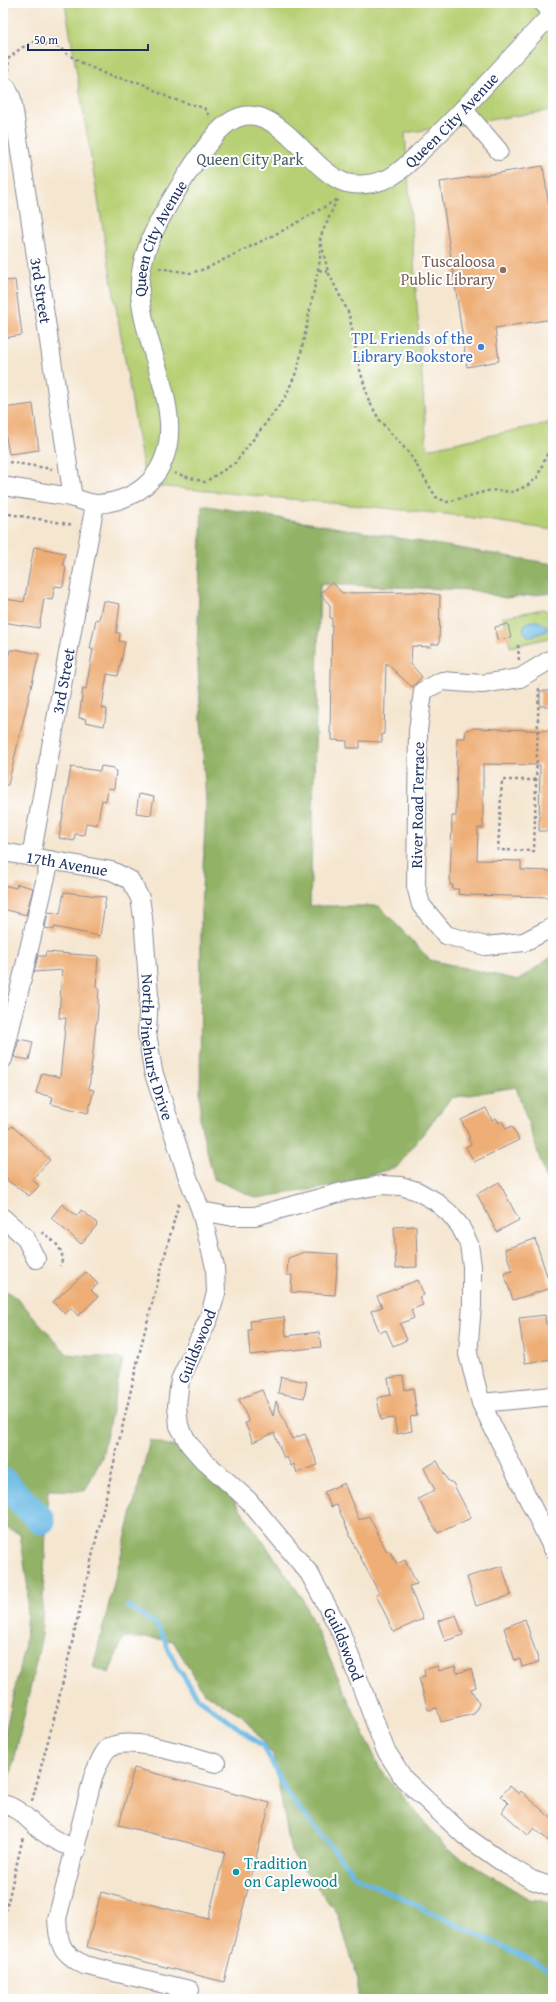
<svg xmlns="http://www.w3.org/2000/svg" width="556" height="2002" viewBox="0 0 556 2002" font-family="'Gentium Book Plus',serif">
	<style>
		.green { fill: #b8d074; stroke: #6a8069 }
		.forest { fill: #92b266; stroke: #567062 }
		.water { fill: #69b9e4; stroke: #4274a1 }
		.lines { fill: none; stroke-linecap: round; stroke-linejoin: round }
		.stream { stroke: #69b9e4; stroke-width: 5 }
		.river { stroke: #69b9e4; stroke-width: 29 }
		.building { fill: #eeae76 }
		.minor-casing { stroke: #888a97; stroke-width: 20 }
		.path { stroke: #888a97; stroke-width: 2.5; stroke-dasharray: 3 3; stroke-linecap: butt }
		.minor { stroke: #fff; stroke-width: 18 }
		.education-dot { fill: #8d6e63; stroke: #fff; stroke-width: 1.5 }
		.shop-dot { fill: #3f7fe0; stroke: #fff; stroke-width: 1.5 }
		.culture-dot { fill: #0f9aa8; stroke: #fff; stroke-width: 1.5 }
		.labels { text-anchor: middle; dominant-baseline: central; stroke-width: 4; stroke-linejoin: round; paint-order: stroke }
		.street-label { font-size: 16px; fill: #1b2f5e; stroke: #fff }
		.park-label { font-size: 16px; fill: #4a5f65; stroke: #fff }
		.education-label { font-size: 16px; fill: #785e54; stroke: #fff; text-anchor: end }
		.shop-label { font-size: 16px; fill: #366cbe; stroke: #fff; text-anchor: end }
		.culture-label { font-size: 16px; fill: #0d838f; stroke: #fff; text-anchor: start }
	</style>
	<rect width="100%" height="100%" fill="#fff"/>
	<filter id="ink" filterUnits="userSpaceOnUse"><feTurbulence type="fractalNoise" baseFrequency=".025" numOctaves="2"/><feDisplacementMap in="SourceGraphic" scale="8" xChannelSelector="R" yChannelSelector="G"/><feConvolveMatrix kernelMatrix="1 2 1 2 8 2 1 2 1" color-interpolation-filters="sRGB"/></filter>
	<filter id="wash" filterUnits="userSpaceOnUse"><feTurbulence type="fractalNoise" baseFrequency=".012" numOctaves="4" result="noise"/><feDisplacementMap in="SourceGraphic" scale="16" xChannelSelector="R" yChannelSelector="G"/><feGaussianBlur stdDeviation="0.9" result="paint"/><feColorMatrix in="noise" values="0 0 0 0 0 0 0 0 0 0 0 0 0 0 0 0 0 1.4 0 .05"/><feComposite in="paint" operator="in"/></filter>
	<g filter="url(#wash)">
		<rect width="100%" height="100%" fill="#f5e6d0"/>
		<g class="green">
			<polygon points="65,3 553,3 553,110 405,133 427,449 553,422 553,530 454,515 146,485"/>
			<polygon points="543,609 553,614 553,637 510,647 503,617"/>
		</g>
		<g class="forest">
			<polygon points="202,505 553,564 553,593 505,598 472,590 320,584 310,906 379,906 430,960 518,980 553,956 553,1198 516,1087 451,1098 397,1167 329,1187 256,1198 214,1179 200,1122 201,910 206,803 197,651"/>
			<polygon points="3,1289 18,1299 67,1354 123,1359 102,1457 85,1491 48,1490 41,1640 8,1788 3,1787 3,1736 5,1733 25,1643 28,1590 20,1534 3,1526"/>
			<polygon points="150,1440 182,1449 230,1494 301,1596 380,1769 447,1849 529,1899 553,1902 553,1999 358,1999 358,1980 338,1915 291,1852 273,1755 243,1716 204,1693 173,1641 151,1638 123,1638 109,1673 93,1667"/>
		</g>
		<polygon class="water" points="531,621 538,621 547,626 547,631 533,636 527,636 523,630 526,623"/>
		<g class="lines">
			<polyline class="stream" points="128,1606 157,1625 176,1665 198,1698 264,1747 287,1793 355,1876 553,1971"/>
			<polyline class="river" points="3,1482 41,1520"/>
		</g>
		<g id="blocks">
			<g class="building">
				<polygon points="543,166 551,220 553,220 553,319 495,328 499,361 467,367 440,182"/>
				<polygon points="15,280 22,335 3,338 3,281"/>
				<polygon points="33,404 39,450 9,454 3,422 3,408"/>
				<polygon points="34,547 65,553 63,565 66,566 63,587 55,586 52,600 44,599 39,628 3,622 5,599 24,602"/>
				<polygon points="332,582 342,593 420,592 440,595 439,644 432,644 431,647 412,646 411,664 422,677 412,687 386,663 384,734 382,734 382,742 360,741 360,748 347,748 347,741 332,740 332,733 330,733 332,618 330,618 330,605 320,594"/>
				<polygon points="103,601 120,604 116,633 120,633 119,641 125,642 118,676 107,674 102,708 107,709 104,726 85,722 86,719 79,718 83,688 86,689 93,649 90,649 96,619 99,620"/>
				<polygon points="508,624 511,638 497,640 495,627"/>
				<polygon points="15,649 39,654 8,785 3,785 3,681 10,650 14,650"/>
				<rect x="540" y="691" width="13" height="15"/>
				<polygon points="475,728 553,731 553,831 539,831 540,765 483,764 483,828 478,828 477,860 521,861 521,870 553,871 553,896 551,897 467,895 458,894 459,889 452,889 453,885 450,885 452,816 456,816 457,738 465,738 466,730"/>
				<polygon points="101,766 114,768 114,770 116,771 114,789 108,788 106,801 102,800 97,825 86,823 84,835 75,834 74,841 59,838 71,767 100,771"/>
				<polygon points="139,794 154,797 151,815 136,813"/>
				<polygon points="17,884 33,888 26,915 3,909 3,885 16,888"/>
				<polygon points="64,892 106,897 100,936 54,927 54,930 45,928 48,912 60,914"/>
				<polygon points="46,952 98,956 96,987 99,988 97,1023 96,1023 89,1089 94,1090 88,1113 51,1104 53,1097 36,1093 42,1073 60,1077 66,1018 59,1018 62,970 34,972 38,956 45,956"/>
				<polygon points="19,1039 33,1042 29,1060 14,1057"/>
				<polygon points="486,1108 492,1120 496,1118 499,1123 502,1121 506,1129 512,1126 519,1140 474,1162 466,1147 471,1144 468,1138 470,1138 461,1120"/>
				<polygon points="12,1126 50,1160 32,1179 39,1186 29,1196 3,1177 3,1135"/>
				<polygon points="499,1182 519,1220 497,1232 477,1194"/>
				<polygon points="62,1204 77,1216 81,1210 96,1222 97,1225 81,1244 51,1218"/>
				<polygon points="416,1226 417,1267 396,1268 394,1227"/>
				<polygon points="535,1239 551,1288 513,1300 504,1273 512,1271 505,1249"/>
				<polygon points="305,1252 338,1254 335,1295 291,1292 292,1275 287,1275 288,1258"/>
				<polygon points="86,1272 98,1284 91,1290 98,1297 78,1316 71,1308 65,1314 53,1302"/>
				<polygon points="418,1280 424,1295 419,1297 423,1305 411,1310 414,1318 400,1324 407,1340 393,1346 386,1330 380,1333 371,1311 382,1307 377,1296"/>
				<polygon points="545,1315 546,1324 553,1323 553,1339 550,1340 552,1359 525,1363 519,1318"/>
				<polygon points="284,1317 286,1336 319,1332 321,1347 250,1355 248,1330 251,1330 250,1321"/>
				<polygon points="403,1376 405,1390 413,1388 417,1416 410,1417 412,1431 397,1434 394,1418 381,1420 377,1398 391,1395 388,1378"/>
				<polygon points="281,1377 307,1382 304,1398 278,1393"/>
				<polygon points="262,1390 273,1416 276,1401 292,1439 305,1434 318,1465 297,1473 294,1464 291,1466 287,1457 284,1458 274,1433 253,1442 245,1423 249,1422 239,1399"/>
				<polygon points="437,1461 448,1481 453,1483 471,1518 438,1533 418,1499 435,1490 424,1468"/>
				<polygon points="344,1483 359,1520 369,1516 386,1550 390,1552 397,1564 405,1560 417,1584 409,1586 423,1619 394,1632 376,1595 379,1593 355,1547 337,1505 331,1507 324,1492"/>
				<polygon points="502,1566 511,1595 476,1606 467,1577"/>
				<polygon points="456,1615 463,1635 445,1641 438,1621"/>
				<polygon points="525,1619 539,1662 522,1667 520,1659 515,1661 504,1628"/>
				<polygon points="438,1666 439,1671 455,1666 457,1673 471,1669 476,1687 471,1689 479,1704 474,1714 441,1722 437,1708 428,1710 419,1678 425,1676 424,1670"/>
				<polygon points="134,1768 270,1803 224,1982 87,1947 101,1892 208,1919 225,1852 119,1825"/>
				<polygon points="510,1786 519,1794 521,1791 553,1820 553,1845 534,1828 528,1835 502,1812 508,1803 501,1796"/>
			</g>
		</g>
	</g>
	<g filter="url(#ink)">
		<use href="#blocks" fill-opacity="0" stroke="#888a97" stroke-width="1"/>
		<g class="lines">
			<g class="minor-casing">
				<g id="minor">
					<polyline points="543,3 553,13"/>
					<path id="s1" d="M3,87L7,88L12,99L73,498"/>
					<polyline points="463,109 499,151"/>
					<path id="s2" d="M3,486C25,490 48,493 70,497C79,499 89,504 98,504C117,502 137,495 150,481C200,427 136,344 140,281C142,249 160,218 176,192C188,172 202,150 218,132C268,79 305,170 346,183C359,186 372,184 384,180C396,176 409,163 418,154C454,121 486,84 519,49C530,37 541,25 553,14"/>
					<polyline points="553,658 520,678 482,684 442,681 423,691 418,731 416,886 421,905 446,935 485,946 524,942 553,927"/>
					<path id="s3" d="M3,852L112,871L130,880L140,898L143,917L149,995L147,1033L153,1071L187,1175L201,1211"/>
					<path id="s4" d="M31,857L95,504"/>
					<polyline points="3,1059 50,860"/>
					<polyline points="3,1218 25,1237 36,1259"/>
					<polyline points="481,1403 553,1396"/>
					<path id="s5" d="M553,1549L481,1403L468,1354L472,1305V1266L469,1244L460,1226L449,1213L435,1201L417,1191L401,1186L381,1185L342,1192L255,1216H228L201,1211L215,1267L216,1293L209,1318L180,1380L177,1406L179,1426L189,1444L203,1460L248,1500L309,1573L340,1630L385,1749L404,1779L465,1836L502,1862L532,1880L553,1887"/>
					<path d="M3,1804C20,1808 30,1822 43,1832C54,1840 64,1845 77,1849"/>
					<path d="M190,1990L84,1965C60,1952 59,1945 57,1919L93,1777C97,1768 102,1752 110,1747C131,1735 192,1757 216,1763"/>
				</g>
			</g>
			<g class="path">
				<polyline points="9,71 8,59 21,48 34,42 60,47 64,52 82,63 110,76 141,83 169,98 204,108 210,117"/>
				<polyline points="320,238 328,272 349,314 360,370 369,401 380,421 409,453 436,497 447,502 491,490 513,492 528,485 537,478 548,452 553,446"/>
				<polyline points="159,268 190,273 205,269 286,229 336,200"/>
				<polyline points="319,270 328,272"/>
				<polyline points="3,461 52,469"/>
				<polyline points="174,473 205,482 235,463 285,398 298,368 320,260 320,238 338,197"/>
				<polyline points="3,513 74,525"/>
				<polyline points="518,645 519,660"/>
				<polyline points="536,780 502,780 498,850 534,851 539,685"/>
				<path d="M42,1232C53,1240 68,1251 60,1266"/>
				<polyline points="32,1801 57,1707 144,1334 179,1202"/>
				<polyline points="3,1923 23,1837"/>
			</g>
			<use href="#minor" class="minor"/>
		</g>
	</g>
	<circle class="education-dot" cx="503" cy="270" r="4"/>
	<circle class="shop-dot" cx="481" cy="347" r="4"/>
	<circle class="culture-dot" cx="236" cy="1872" r="4"/>
	<g class="labels">
		<g class="street-label">
			<text stroke="none"><textPath href="#s2" startOffset="819">Queen City Avenue</textPath></text>
			<text stroke="none"><textPath href="#s2" startOffset="410">Queen City Avenue</textPath></text>
			<text stroke="none"><textPath href="#s1" startOffset="210">3rd Street</textPath></text>
			<text stroke="none"><textPath href="#s4" startOffset="179">3rd Street</textPath></text>
			<text transform="translate(417 805) rotate(-89)">River Road Terrace</text>
			<text stroke="none"><textPath href="#s3" startOffset="65">17th Avenue</textPath></text>
			<text stroke="none"><textPath href="#s3" startOffset="302">North Pinehurst Drive</textPath></text>
			<text transform="translate(196 1346) rotate(-68)">Guildswood</text>
			<text stroke="none"><textPath href="#s5" startOffset="1122">Guildswood</textPath></text>
		</g>
		<g class="park-label">
			<text x="250" y="159">Queen City Park</text>
		</g>
		<g class="education-label">
			<text x="495" y="261">Tuscaloosa<tspan x="495" dy="18">Public Library</tspan></text>
		</g>
		<g class="shop-label">
			<text x="473" y="338">TPL Friends of the<tspan x="473" dy="18">Library Bookstore</tspan></text>
		</g>
		<g class="culture-label">
			<text x="244" y="1863">Tradition<tspan x="244" dy="18">on Caplewood</tspan></text>
		</g>
	</g>
	<rect width="556" height="2002" fill="none" stroke="#fff" stroke-width="16"/>
	<path d="M28 44v6h120v-6" fill="none" stroke="#1b2f5e" stroke-width="2"/>
	<text x="34" y="44" font-size="12" fill="#1b2f5e" stroke="#ffffff" stroke-width="3" paint-order="stroke">50 m</text>
</svg>
